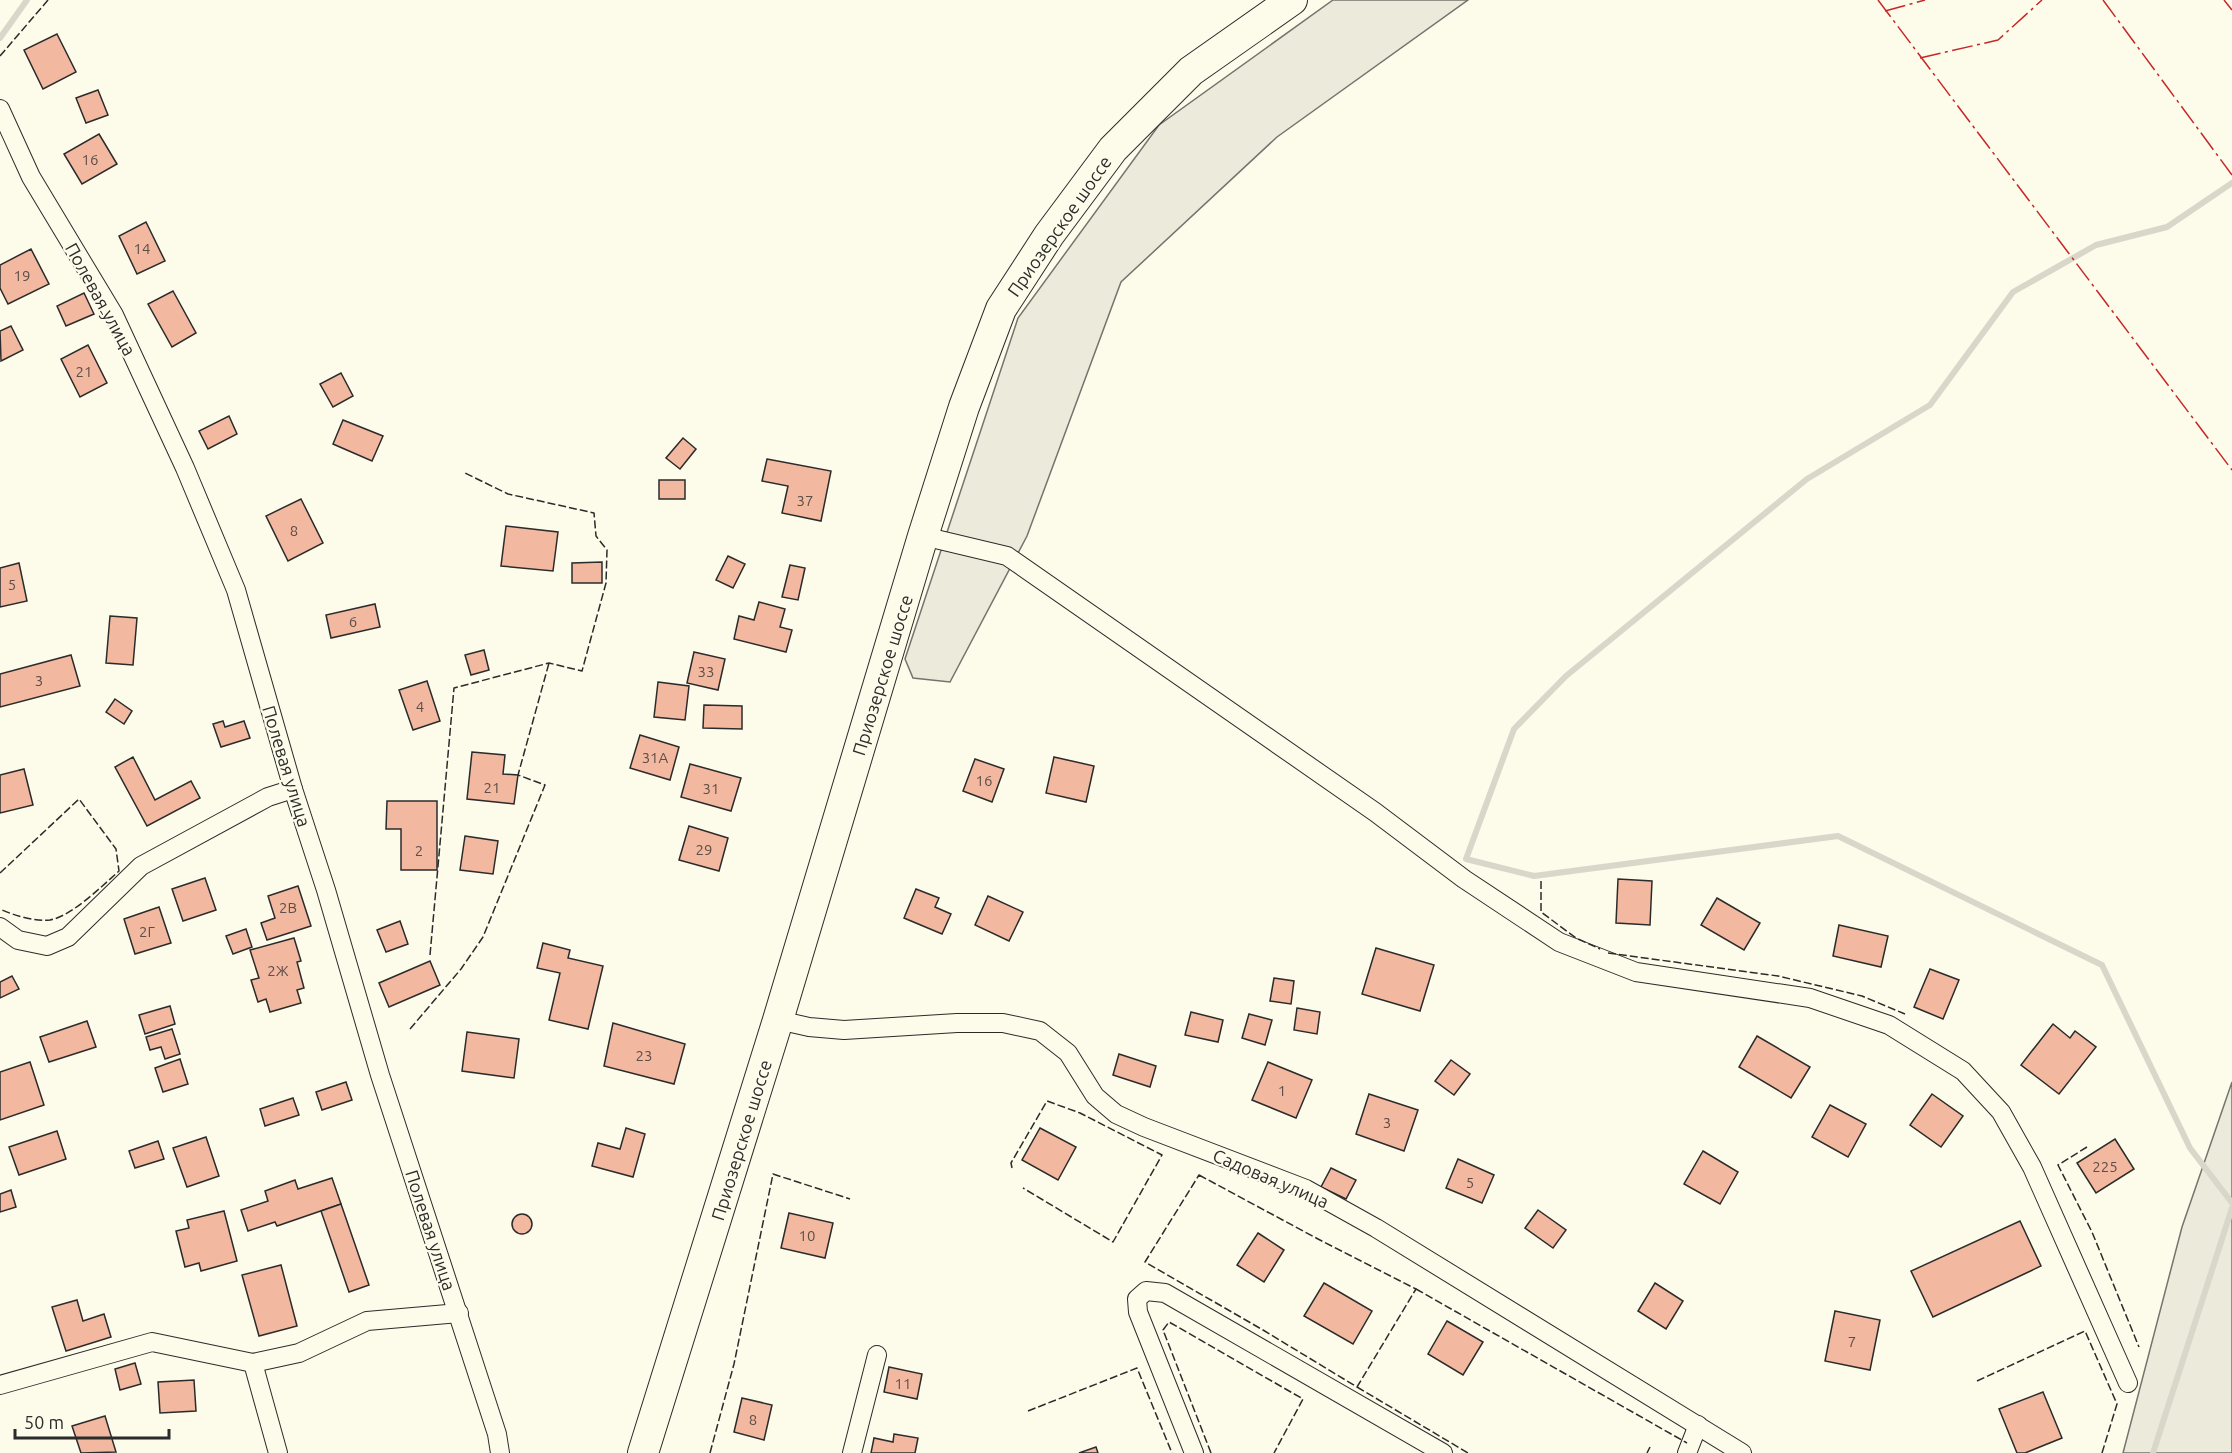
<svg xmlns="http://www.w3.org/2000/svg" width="2232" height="1453" viewBox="0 0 2232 1453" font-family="Ubuntu,sans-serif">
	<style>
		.green { fill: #ecebdb; stroke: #74746e; stroke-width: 1.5 }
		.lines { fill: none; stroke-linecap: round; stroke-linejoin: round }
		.stream { stroke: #d8d7c9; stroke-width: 6 }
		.building { fill: #f2b8a0; stroke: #2b2b2b; stroke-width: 1.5 }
		.minor-casing { stroke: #2b2b2b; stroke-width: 20 }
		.primary-casing { stroke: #2b2b2b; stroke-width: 32 }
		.minor { stroke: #fdfbea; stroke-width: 18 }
		.primary { stroke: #fdfbea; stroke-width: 30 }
		.fence { stroke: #2b2b2b; stroke-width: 1.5; stroke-dasharray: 8 3; stroke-linecap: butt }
		.power { stroke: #c62828; stroke-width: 1.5; stroke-dasharray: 21 4.5 3 4.5; stroke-linecap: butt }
		.labels { text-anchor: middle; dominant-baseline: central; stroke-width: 4.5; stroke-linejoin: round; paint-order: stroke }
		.number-label { font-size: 15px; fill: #5d4e48 }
		.street-label { font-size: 18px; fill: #2b2b2b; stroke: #fdfbea }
	</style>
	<rect width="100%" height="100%" fill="#fdfbea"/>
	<g class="green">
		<polygon points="1333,0 1468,0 1277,137 1121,282 1027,536 950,682 913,678 905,659 1018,318 1159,125"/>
		<polygon points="2232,1082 2232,1453 2123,1453 2182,1227"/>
	</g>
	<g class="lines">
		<g class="stream">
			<polyline points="0,38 27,0"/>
			<polyline points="2232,183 2167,227 2096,245 2013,292 1930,405 1807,479 1566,676 1514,729 1466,859 1534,876 1838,836 2102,965 2190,1148 2232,1203"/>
			<polyline points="2153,1453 2232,1208"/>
		</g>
	</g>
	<g class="building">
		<polygon points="57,34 76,72 43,89 24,50"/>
		<polygon points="98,90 108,115 86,123 76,98"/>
		<polygon points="99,134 117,164 82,184 64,154"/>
		<polygon points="146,222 165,261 137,274 119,236"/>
		<polygon points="31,249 49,284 8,304 0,288 0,265"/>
		<polygon points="173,291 196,333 172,347 148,304"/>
		<polygon points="84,293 94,314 66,326 57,306"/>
		<polygon points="11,326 23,350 1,361 0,331"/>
		<polygon points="88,345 107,383 80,397 61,359"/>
		<polygon points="341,373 353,396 333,407 320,384"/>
		<polygon points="229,416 237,434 208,449 199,431"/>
		<polygon points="343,420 383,436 372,461 333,444"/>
		<polygon points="683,438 696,449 680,469 666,458"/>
		<polygon points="767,459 831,471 821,521 782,513 788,486 762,481"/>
		<rect x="659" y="480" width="26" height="19"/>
		<polygon points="301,499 323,543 288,561 266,516"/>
		<polygon points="506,526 558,532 553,571 501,566"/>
		<polygon points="728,556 745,564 733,588 716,580"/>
		<polygon points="602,562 602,583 572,583 572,563"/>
		<polygon points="19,563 27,601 0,607 0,568"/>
		<polygon points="790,565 805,568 798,600 782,597"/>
		<polygon points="759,602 785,609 780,627 792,630 786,652 734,639 739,616 754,620"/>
		<polygon points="375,604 380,627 331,638 326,615"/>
		<polygon points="110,616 137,618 133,665 106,663"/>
		<polygon points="484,650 489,670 471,675 465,655"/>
		<polygon points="694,652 725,659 718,690 687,683"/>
		<polygon points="71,655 80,686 0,707 0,674"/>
		<polygon points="427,681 440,721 413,730 399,690"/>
		<polygon points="658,682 689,686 685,720 654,717"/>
		<polygon points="115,699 132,711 124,724 106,712"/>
		<polygon points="704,705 742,706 742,729 703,728"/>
		<polygon points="223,721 225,727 244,721 250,738 221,747 213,724"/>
		<polygon points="640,735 679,747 670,780 630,768"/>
		<polygon points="472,752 505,755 503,774 518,775 514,804 467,799"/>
		<polygon points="133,757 155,800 191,781 200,798 147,826 115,767"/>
		<polygon points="1054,757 1094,766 1086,802 1046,793"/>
		<polygon points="975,759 1004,769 992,802 963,791"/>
		<polygon points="690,764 741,778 731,811 681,797"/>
		<polygon points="24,769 33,805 0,813 0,775"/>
		<polygon points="387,801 437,801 437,870 401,870 401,829 386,829"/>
		<polygon points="689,826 728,838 719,871 679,860"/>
		<polygon points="465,836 498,841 493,874 460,870"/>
		<polygon points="205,878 216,910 183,921 172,889"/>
		<polygon points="1618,879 1652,881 1650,925 1616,923"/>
		<polygon points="298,886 311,926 267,940 261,923 275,918 268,896"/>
		<polygon points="916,889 939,898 935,907 951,914 942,934 904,918"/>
		<polygon points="988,896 1023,912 1009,941 975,925"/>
		<polygon points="1717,898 1760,923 1744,950 1701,925"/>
		<polygon points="159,907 171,943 135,954 124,919"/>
		<polygon points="400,921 408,944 386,952 377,930"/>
		<polygon points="1839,925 1888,936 1881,967 1833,956"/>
		<polygon points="246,929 252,947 233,954 226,936"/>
		<polygon points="294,938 301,961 297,962 304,988 297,990 301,1003 270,1012 266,999 258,1002 251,980 259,978 250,950"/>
		<polygon points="543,943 570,950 568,958 603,966 588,1029 549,1020 560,973 537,968"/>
		<polygon points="1376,948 1434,965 1420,1011 1362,994"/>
		<polygon points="430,961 440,985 389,1007 379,983"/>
		<polygon points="1930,969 1959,980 1943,1019 1914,1007"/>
		<polygon points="12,976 19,989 0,998 0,982"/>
		<polygon points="1274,978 1294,981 1291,1004 1270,1001"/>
		<polygon points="170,1006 175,1024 145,1034 139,1015"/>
		<polygon points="1297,1008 1320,1012 1317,1034 1294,1030"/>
		<polygon points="1191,1012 1223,1020 1218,1042 1185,1035"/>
		<polygon points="1249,1014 1272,1020 1265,1045 1242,1038"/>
		<polygon points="87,1021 96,1047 49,1062 40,1037"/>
		<polygon points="613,1023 685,1044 674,1084 604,1066"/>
		<polygon points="2053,1024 2070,1038 2075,1031 2096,1047 2059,1094 2021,1065"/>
		<polygon points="172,1029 180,1054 165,1059 161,1047 150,1050 146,1037"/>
		<polygon points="467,1032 519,1039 514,1078 462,1071"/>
		<polygon points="1757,1036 1810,1067 1791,1098 1739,1067"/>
		<polygon points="1119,1054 1156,1066 1150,1087 1113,1075"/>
		<polygon points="180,1059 188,1084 163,1092 155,1068"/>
		<polygon points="1451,1060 1470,1074 1454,1095 1435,1081"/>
		<polygon points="30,1062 44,1105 0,1120 0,1072"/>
		<polygon points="1268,1062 1312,1080 1296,1118 1252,1100"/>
		<polygon points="346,1082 352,1100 322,1110 316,1092"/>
		<polygon points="1369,1094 1418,1110 1404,1151 1356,1134"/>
		<polygon points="1932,1094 1963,1116 1941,1147 1910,1125"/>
		<polygon points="293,1098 299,1115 265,1126 260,1109"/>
		<polygon points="1830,1105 1866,1124 1848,1157 1812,1137"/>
		<polygon points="626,1128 645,1134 633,1177 592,1166 598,1143 620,1149"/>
		<polygon points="1040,1128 1076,1147 1058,1180 1022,1160"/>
		<polygon points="57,1131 66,1159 19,1175 9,1147"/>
		<polygon points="206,1137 219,1176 187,1187 173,1148"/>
		<polygon points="2115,1139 2134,1169 2096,1193 2077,1163"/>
		<polygon points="158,1141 164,1159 135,1168 129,1151"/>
		<polygon points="1703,1151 1738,1172 1720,1204 1684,1184"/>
		<polygon points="1458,1159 1494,1175 1482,1203 1446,1188"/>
		<polygon points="1331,1168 1356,1180 1346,1199 1321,1187"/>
		<polygon points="332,1178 341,1204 277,1226 275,1222 248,1231 241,1210 268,1201 265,1191 295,1180 298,1189"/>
		<polygon points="11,1190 16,1207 0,1212 0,1194"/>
		<polygon points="341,1204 369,1285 349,1292 321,1211"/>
		<polygon points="1538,1210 1566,1230 1553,1248 1525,1228"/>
		<polygon points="224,1211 237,1261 201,1271 199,1263 185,1267 176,1231 189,1228 187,1220"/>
		<polygon points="789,1213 833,1223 825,1258 781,1248"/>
		<circle cx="522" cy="1224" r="10"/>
		<polygon points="2020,1221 2041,1266 1933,1317 1911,1271"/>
		<polygon points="1258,1233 1284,1250 1264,1282 1237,1265"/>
		<polygon points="281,1265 297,1326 259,1336 242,1275"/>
		<polygon points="1324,1283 1372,1311 1353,1344 1304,1316"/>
		<polygon points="1655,1283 1683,1301 1666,1329 1638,1311"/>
		<polygon points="77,1300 83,1321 104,1314 111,1337 66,1351 52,1307"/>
		<polygon points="1835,1311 1880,1320 1870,1370 1825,1361"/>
		<polygon points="1447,1321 1483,1342 1463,1375 1428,1354"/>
		<polygon points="135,1363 141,1384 120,1390 115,1369"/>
		<polygon points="889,1367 922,1374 917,1399 884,1392"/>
		<polygon points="194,1380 196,1411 160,1413 158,1382"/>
		<polygon points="2043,1392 2062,1438 2025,1453 2017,1453 1999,1409"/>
		<polygon points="742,1398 772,1405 764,1440 734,1432"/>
		<polygon points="105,1416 116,1452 81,1453 72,1426"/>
		<polygon points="894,1434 918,1438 915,1453 871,1453 874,1438 893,1442"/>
		<polygon points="1096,1447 1098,1453 1079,1453"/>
	</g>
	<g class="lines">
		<g class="minor-casing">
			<g id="minor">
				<polyline points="0,109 31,177 114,315 185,468 236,590 293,789 326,890 380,1075 497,1434 500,1453"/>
				<polyline points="923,536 1007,556 1375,812 1464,879 1559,942 1636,972 1810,998 1889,1025 1963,1071 2001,1112 2032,1167 2128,1383"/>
				<polyline points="0,927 18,940 47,946 68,937 141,866 268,797 293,789"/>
				<polyline points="778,1020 809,1027 844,1030 957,1023 1003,1023 1040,1031 1068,1053 1095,1096 1116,1114 1144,1127 1306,1189 1376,1228 1742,1453"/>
				<polyline points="253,1363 278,1453"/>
				<polyline points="0,1385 152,1342 253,1363 299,1353 367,1321 459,1313"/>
				<polyline points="852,1453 877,1355"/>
				<polyline points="1194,1453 1138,1312 1137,1299 1146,1291 1165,1293 1443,1453"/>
				<polyline points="1687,1453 1698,1425"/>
			</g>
		</g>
		<g class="primary-casing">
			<polyline id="primary" points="643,1453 778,1020 923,536 964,407 1001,309 1049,235 1113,149 1191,71 1292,0"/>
		</g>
		<use href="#minor" class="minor"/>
		<use href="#primary" class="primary"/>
		<g class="fence">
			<polyline points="0,56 48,0"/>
			<path d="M0,873L79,799L116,849L119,871C102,886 72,916 50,920C37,922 12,915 0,909"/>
			<polyline points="1541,881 1541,912 1576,938 1600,949"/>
			<polyline points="1608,953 1778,976 1862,996 1905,1014"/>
			<polyline points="430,955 454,688 549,663 582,671 606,583 607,550 596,536 594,513 508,494 465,473"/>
			<polyline points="410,1029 461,969 483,937 545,785 518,775 549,663"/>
			<polyline points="2087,1147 2058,1165 2092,1232 2139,1347"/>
			<polyline points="1012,1168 1011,1163 1047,1101 1080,1113 1162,1155 1113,1242 1023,1188"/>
			<polygon points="1199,1175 1318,1239 1416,1289 1357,1387 1263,1330 1145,1262"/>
			<polyline points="1416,1289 1687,1443"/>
			<polyline points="1977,1381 2085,1331 2117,1404 2102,1453"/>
			<polyline points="1357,1387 1468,1453"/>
			<polyline points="1028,1411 1137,1368 1172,1453"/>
			<polyline points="710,1453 734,1364 773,1174 850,1199"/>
			<polyline points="1211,1453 1163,1330 1169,1322 1303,1399 1274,1453"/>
			<polyline points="1647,1453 1650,1447"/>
		</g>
		<g class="power">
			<polyline points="1878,0 2232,470"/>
			<polyline points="2103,0 2232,175"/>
			<polyline points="2224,0 2232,10"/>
			<polyline points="1885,11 1925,0"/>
			<polyline points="1920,58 1998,40 2042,0"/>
		</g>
	</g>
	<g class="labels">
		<g class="number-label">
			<text x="90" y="159">16</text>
			<text x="142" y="248">14</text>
			<text x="22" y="275">19</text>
			<text x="84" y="371">21</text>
			<text x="805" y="500">37</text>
			<text x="294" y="530">8</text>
			<text x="12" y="584">5</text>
			<text x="353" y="621">6</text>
			<text x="706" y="671">33</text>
			<text x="39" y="680">3</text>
			<text x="420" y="706">4</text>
			<text x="655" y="757">31А</text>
			<text x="984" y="780">16</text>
			<text x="492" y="787">21</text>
			<text x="711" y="788">31</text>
			<text x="704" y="849">29</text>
			<text x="419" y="850">2</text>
			<text x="288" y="907">2В</text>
			<text x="147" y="931">2Г</text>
			<text x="278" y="970">2Ж</text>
			<text x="644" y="1055">23</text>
			<text x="1282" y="1090">1</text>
			<text x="1387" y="1122">3</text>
			<text x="2105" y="1166">225</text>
			<text x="1470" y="1182">5</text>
			<text x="807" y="1235">10</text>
			<text x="1852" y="1341">7</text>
			<text x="903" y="1383">11</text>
			<text x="753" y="1419">8</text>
		</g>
		<g class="street-label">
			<text transform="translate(1059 226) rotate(-55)">Приозерское шоссе</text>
			<text transform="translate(101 299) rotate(61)">Полевая улица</text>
			<text transform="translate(882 675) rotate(-73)">Приозерское шоссе</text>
			<text transform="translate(287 766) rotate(73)">Полевая улица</text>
			<text transform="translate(741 1140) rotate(-73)">Приозерское шоссе</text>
			<text transform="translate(1271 1178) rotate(23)">Садовая улица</text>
			<text transform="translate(431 1230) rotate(72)">Полевая улица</text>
		</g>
	</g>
	<path d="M15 1429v9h154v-9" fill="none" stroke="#2b2b2b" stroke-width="3"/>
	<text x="24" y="1429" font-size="18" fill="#2b2b2b" stroke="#fdfbea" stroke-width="4.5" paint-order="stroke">50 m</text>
</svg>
